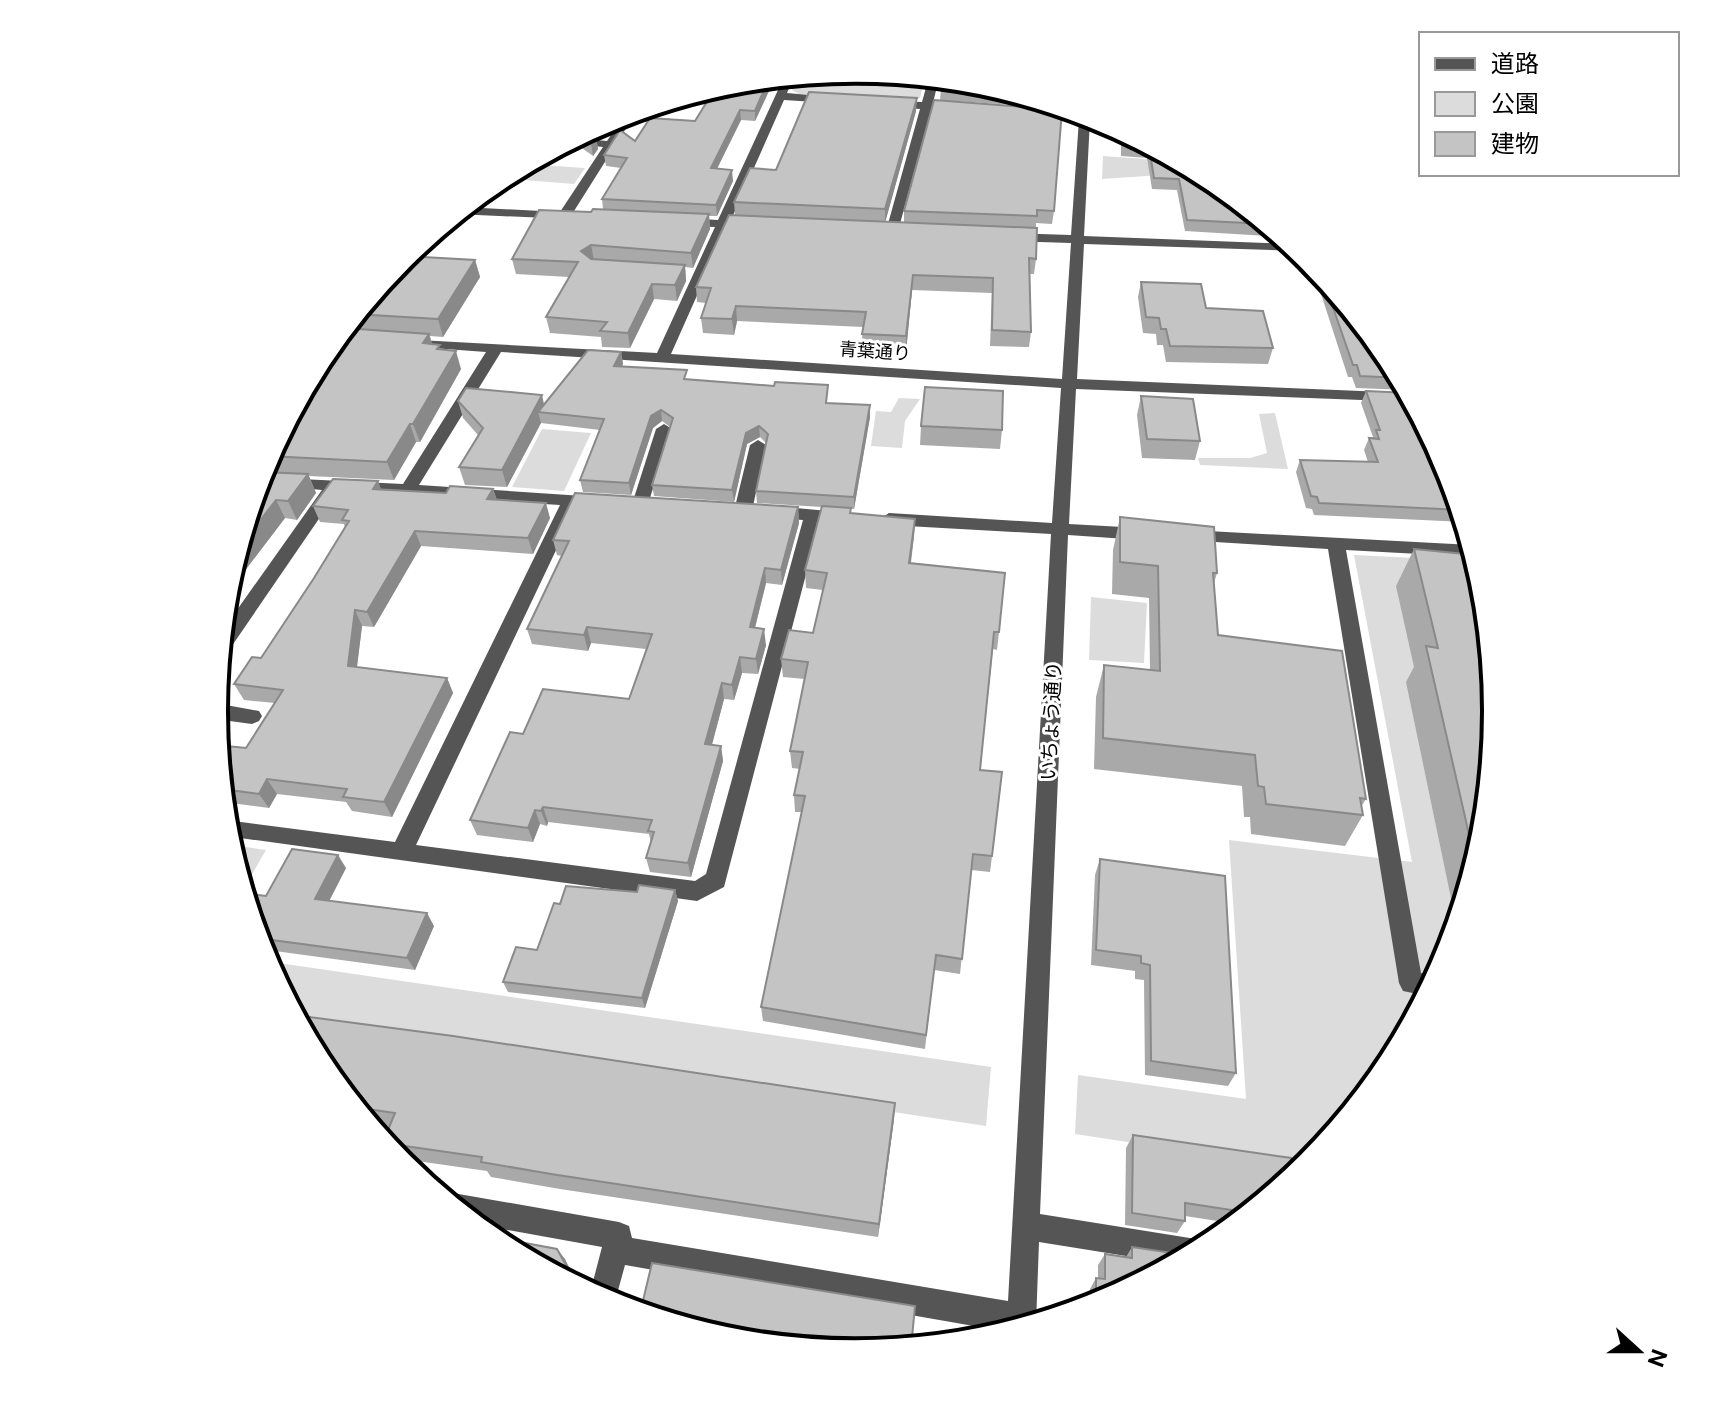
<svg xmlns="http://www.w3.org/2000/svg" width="1711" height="1423" viewBox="0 0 1711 1423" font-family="'Public Sans','Noto Sans JP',sans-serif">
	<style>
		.green { fill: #dcdcdc }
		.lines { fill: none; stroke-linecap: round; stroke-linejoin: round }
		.minor { fill: #555; fill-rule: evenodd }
		.wall { fill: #a9a9a9 }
		.shaded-wall { fill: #898989 }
		.building { fill: #c4c4c4; stroke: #898989; stroke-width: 2 }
		.labels { text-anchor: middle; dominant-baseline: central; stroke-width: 6; stroke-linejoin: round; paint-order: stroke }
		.far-street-label { font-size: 18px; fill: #000; stroke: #fff }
		.street-label { font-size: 20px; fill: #000; stroke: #fff }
		.rim { fill: none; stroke: #000; stroke-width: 4 }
	</style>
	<rect width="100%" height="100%" fill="#fff"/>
	<g class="green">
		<polygon points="856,70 925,77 920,98 910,101 799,94 792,90 799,76"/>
		<polygon points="1103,156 1175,161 1176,174 1102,179"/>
		<polygon points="525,164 585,168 574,184 499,178"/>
		<polygon points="899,398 920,399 905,421 902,448 871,446 876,411 891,412"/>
		<polygon points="1275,413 1288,469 1200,465 1198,458 1250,458 1267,453 1259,414"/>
		<polygon points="542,429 591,433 564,491 512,487"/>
		<polygon points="1354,555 1477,561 1485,837 1448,957 1389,1068 1304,1169 1075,1134 1078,1075 1246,1099 1229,840 1412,862"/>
		<polygon points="1091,597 1147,603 1144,663 1089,660"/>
		<polygon points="233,845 266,850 243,890 230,849"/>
		<polygon points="265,961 991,1067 986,1126 298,1022"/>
	</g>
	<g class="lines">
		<g class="minor">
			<polygon points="794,76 787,93 831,97 837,100 831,103 784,100 731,220 751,221 757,225 751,229 727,228 671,354 1062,379 1071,243 1011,241 1004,237 1011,233 1071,235 1079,119 1031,114 1031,110 1035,109 1077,112 1095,117 1090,119 1084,236 1292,244 1301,251 1084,244 1077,379 1409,393 1414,402 1076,389 1069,524 1141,528 1150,534 1141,540 1068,535 1040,1214 1196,1239 1208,1247 1176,1264 1039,1242 1036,1324 1008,1332 625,1265 614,1305 590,1293 602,1247 474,1224 443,1199 453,1193 619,1222 629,1226 632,1238 1008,1301 1051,534 889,525 880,519 889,513 1052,523 1061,388 501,352 419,485 598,497 606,502 598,507 577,506 416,845 695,881 706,874 803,520 773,518 764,512 773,506 851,513 854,517 845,523 820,521 724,887 697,901 226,836 226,820 395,842 560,505 338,491 227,653 220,655 222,631 322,490 280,486 278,482 280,478 403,484 486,352 405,346 398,342 400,339 657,353 715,227 683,226 677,222 683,218 718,220 784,77"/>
			<polygon points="929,77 939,78 933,103 959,105 965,108 959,111 931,110 898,231 887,234 886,231 920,109 891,107 885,104 891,101 922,102"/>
			<polygon points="637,111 569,219 455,214 463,207 560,212 603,147 564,143 574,138 607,141 625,114"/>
			<polygon points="664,424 672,429 648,504 640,510 634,508 632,504 656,429"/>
			<polygon points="758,440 766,445 752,511 743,517 734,511 750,445"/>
			<polygon points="1189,530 1472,545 1474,557 1346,550 1421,973 1438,977 1427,996 1403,991 1399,983 1328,549 1183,540 1180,536 1183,532"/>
			<polygon points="215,703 259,711 262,716 259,721 252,724 215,719"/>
		</g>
	</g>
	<g class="wall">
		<polygon points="775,78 755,121 741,120 717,168 733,181 717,216 709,216 710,229 693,268 685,267 686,281 677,301 654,299 630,348 602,347 601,337 550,333 546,317 569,277 516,274 512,259 591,212 603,209 602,199 621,168 606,166 604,155 635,141 695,121 731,82"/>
		<polygon points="981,82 1057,105 1056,108 955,101 1054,211 1052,224 1036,223 1036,259 1034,274 1030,274 1031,332 1029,347 990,346 992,293 912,290 906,352 861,350 863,327 737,321 734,335 703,333 701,318 706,303 697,302 696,287 735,215 734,202 776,170 916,111 885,222 904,223 904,211 940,100 941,89"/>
		<polygon points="608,120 610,132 606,137 596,137 598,149 593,156 582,148 581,137 576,137"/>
		<polygon points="1121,129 1212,178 1284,237 1185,231 1177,190 1152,189 1147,158 1121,156"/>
		<polygon points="1309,257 1389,355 1408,390 1356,388 1352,377 1348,377"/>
		<polygon points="402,258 475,260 480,277 443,337 430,336 432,344 442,350 461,369 420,442 416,442 394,480 309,476 316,493 297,520 285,518 240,577 236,577 226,586 263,466 322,355"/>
		<polygon points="1141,282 1206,308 1273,348 1268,364 1166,362 1163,345 1157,345 1156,334 1143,333 1138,297"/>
		<polygon points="621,352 623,364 622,366 688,380 827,403 870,405 870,417 854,509 851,509 851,513 915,519 914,536 911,563 999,632 997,650 993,649 980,770 992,856 990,872 971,870 960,974 934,970 925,1049 763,1021 761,1007 802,812 795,812 794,795 800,769 792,768 790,751 805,679 783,677 781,659 813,633 823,590 806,588 805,570 822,507 757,503 756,491 766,443 760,437 747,444 734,502 654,496 652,485 670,427 662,421 653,428 631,495 583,492 580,480 600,430 541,423 507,487 465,485 459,467 478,435 463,418 458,401 544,404"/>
		<polygon points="1366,391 1448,466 1465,522 1314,515 1312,509 1306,508 1296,472 1300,460 1368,462 1364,450 1369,438 1373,437 1361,403"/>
		<polygon points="1141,396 1200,441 1195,460 1142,458 1137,415"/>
		<polygon points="921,426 1002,430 1000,449 920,445"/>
		<polygon points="378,481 381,490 446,493 493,489 497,500 550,518 533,554 421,546 374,627 362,626 357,667 447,678 453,693 392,817 352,811 346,802 277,794 269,808 223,802 217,745 246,748 275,703 244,700 234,684 261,658 314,578 345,528 344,524 320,522 313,506"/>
		<polygon points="798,507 799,523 782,585 766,583 755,628 766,645 758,674 742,673 734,700 724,699 712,745 721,746 723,761 691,877 650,872 646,858 651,843 649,834 548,822 547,826 540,824 533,842 477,835 470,820 523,734 629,699 646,649 591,643 588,651 532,644 527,629 562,556 557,555 553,540"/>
		<polygon points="1120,517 1217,573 1214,583 1218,635 1366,799 1361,807 1363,815 1345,846 1251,834 1250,817 1244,817 1242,786 1094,769 1096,697 1104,665 1150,670 1149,598 1112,594 1113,550"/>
		<polygon points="1414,549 1485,837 1457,927 1406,682 1414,667 1396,586"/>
		<polygon points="1100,859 1236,1073 1228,1086 1145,1075 1144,980 1135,979 1135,971 1091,965 1095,875"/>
		<polygon points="346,868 329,901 434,926 415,970 260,949 243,893 266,896"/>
		<polygon points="675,890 678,901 645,1008 508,992 503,982 537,950 560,904 637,892"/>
		<polygon points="322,1068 894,1119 878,1237 560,1189 491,1177 487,1171 396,1158 383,1142 389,1126 367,1123"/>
		<polygon points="1133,1135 1293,1178 1237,1224 1185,1216 1185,1221 1177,1233 1125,1225 1126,1148"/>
		<polygon points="1132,1247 1186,1255 1101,1304 1089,1308 1090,1289 1096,1278 1098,1278 1098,1265 1105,1254 1126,1257"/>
	</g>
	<g class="shaded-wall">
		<polygon points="769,78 775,78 755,121 755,111"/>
		<polygon points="917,98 916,111 885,223 885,209"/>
		<polygon points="740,110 741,120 712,179 711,168"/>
		<polygon points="608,120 610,132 606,137 604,122"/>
		<polygon points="594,127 598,149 593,156 589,130"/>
		<polygon points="732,170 733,181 717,216 716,205"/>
		<polygon points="709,214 710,229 693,268 691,253"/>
		<polygon points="591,245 594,260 584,266 581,251"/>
		<polygon points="475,260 480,277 443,337 438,319"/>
		<polygon points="685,265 686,281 677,301 675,285"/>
		<polygon points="913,275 912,290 906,352 906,336"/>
		<polygon points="652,284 654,299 630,348 628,333"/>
		<polygon points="736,306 737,321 734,335 732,319"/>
		<polygon points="429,334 434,352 423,343"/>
		<polygon points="456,351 461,369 420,442 413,424"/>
		<polygon points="621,352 623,364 616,377 614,366"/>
		<polygon points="542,395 546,413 538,412 541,423 507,487 502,470"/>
		<polygon points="870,405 870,417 854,509 854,497"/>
		<polygon points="661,410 662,421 653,428 631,495 629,483 651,416"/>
		<polygon points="410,424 416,442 394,480 387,462"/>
		<polygon points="759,426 760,437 747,444 734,502 732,490 746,433"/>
		<polygon points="308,474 316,493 297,520 288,501"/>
		<polygon points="378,481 384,497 373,489"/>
		<polygon points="493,489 498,504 487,499"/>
		<polygon points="276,500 285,518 240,577 233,565 238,549"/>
		<polygon points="546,503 550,518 533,554 528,538"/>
		<polygon points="798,507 799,523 782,585 781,570"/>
		<polygon points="915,519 914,536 908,581 909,563"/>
		<polygon points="415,531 421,546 374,627 367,612"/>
		<polygon points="765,568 766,583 751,643 750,627"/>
		<polygon points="231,569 236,577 226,591 226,586"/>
		<polygon points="355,610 362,626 355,682 348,666"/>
		<polygon points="587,627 591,643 588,651 584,635"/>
		<polygon points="764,629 766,645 758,674 756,659"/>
		<polygon points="740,657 742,673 734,700 732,685"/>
		<polygon points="447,678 453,693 392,817 384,802"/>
		<polygon points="722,683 724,699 708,759 705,744"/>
		<polygon points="721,746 723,761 691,877 688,863"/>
		<polygon points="267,779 277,794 269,808 259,794"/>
		<polygon points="543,807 548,822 547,826 541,811"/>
		<polygon points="535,810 540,824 533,842 528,828"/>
		<polygon points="338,855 346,868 324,911 315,899"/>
		<polygon points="675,890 678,901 645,1008 642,998"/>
		<polygon points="427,913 434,926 415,970 407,958"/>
		<polygon points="895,1103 894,1119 878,1237 879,1224"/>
		<polygon points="557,1249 565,1259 575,1279 573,1285 564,1280"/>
	</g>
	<g class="building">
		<polygon points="769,78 755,111 740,110 711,168 732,170 716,205 602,199 627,158 604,155 620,130 635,141 650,118 695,121 716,87 731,82"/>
		<polygon points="944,79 981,82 1018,94 941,89"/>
		<polygon points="809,92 917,98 885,209 734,202 750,168 776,170"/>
		<polygon points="934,100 1062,110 1054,211 1037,210 1037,216 904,211"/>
		<polygon points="1123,130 1212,178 1268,224 1187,220 1179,179 1154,178 1149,147 1123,145"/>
		<polygon points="593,209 709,214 691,253 591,245 581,251 591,259 685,265 675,285 652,284 628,333 600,331 607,322 546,317 578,262 512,259 539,210 591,212"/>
		<polygon points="729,215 1037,228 1036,259 1029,258 1031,332 992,330 993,278 913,275 906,336 862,334 866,312 736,306 732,319 701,318 711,288 696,287"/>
		<polygon points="405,256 475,260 438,319 355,314"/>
		<polygon points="1321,273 1389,355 1401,378 1360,376 1357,365 1353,365"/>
		<polygon points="1141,282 1201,284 1206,308 1263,311 1273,348 1170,346 1166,329 1161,329 1159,318 1146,317"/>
		<polygon points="344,328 429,334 423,343 440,345 437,349 456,351 413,424 410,424 387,462 268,456 322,355"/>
		<polygon points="588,350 621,352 614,366 687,370 684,379 774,386 775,382 828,385 826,403 870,405 854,497 756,491 768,434 759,426 746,433 732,490 652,485 673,418 661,410 651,416 629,483 580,480 604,419 538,412"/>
		<polygon points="925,387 1003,391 1002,430 921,426"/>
		<polygon points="466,388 542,395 502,470 459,467 483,428 458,401"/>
		<polygon points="1366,391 1409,393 1448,466 1461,510 1319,503 1317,497 1311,496 1300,460 1378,462 1369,438 1379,439 1376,430 1380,430"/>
		<polygon points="1141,396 1193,399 1200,441 1147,439"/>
		<polygon points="261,472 308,474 288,501 276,500 238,549"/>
		<polygon points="333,479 378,481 373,489 446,493 450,486 493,489 487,499 546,503 528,538 415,531 367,612 355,610 348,666 447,678 384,802 343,797 347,789 267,779 259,794 222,789 217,745 246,748 283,690 234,684 252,657 261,658 314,578 349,521 342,520 348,510 313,506"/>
		<polygon points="575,493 798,507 781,570 765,568 750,627 764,629 756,659 740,657 732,685 722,683 705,744 721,746 688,863 646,858 654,832 648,831 652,820 543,807 541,811 535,810 528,828 470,820 510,732 523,734 543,689 629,699 652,634 587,627 584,635 527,629 569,541 553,540"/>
		<polygon points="822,506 851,508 850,513 915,519 909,563 1005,573 999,632 994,632 980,770 1002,772 992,856 973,854 962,959 936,955 926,1035 761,1007 805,796 794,795 803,752 790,751 808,662 781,659 789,630 813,633 827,573 805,570"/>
		<polygon points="1120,517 1214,527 1217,573 1213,573 1218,635 1342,651 1366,799 1360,798 1363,815 1266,804 1264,787 1258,786 1255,755 1103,738 1104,665 1160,671 1158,566 1120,562"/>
		<polygon points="1414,549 1475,555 1485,587 1497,712 1485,837 1476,865 1426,646 1438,648"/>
		<polygon points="292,849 338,855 315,899 427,913 407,958 257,938 243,893 266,896"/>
		<polygon points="1100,859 1225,876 1236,1073 1151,1061 1150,965 1141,963 1141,956 1096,950"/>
		<polygon points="639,885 675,890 642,998 503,982 516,947 537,950 554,903 560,904 566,886 637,892"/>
		<polygon points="294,1015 453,1036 895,1103 879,1224 551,1174 481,1162 482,1157 384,1143 383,1142 395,1113 354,1107 322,1068"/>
		<polygon points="1133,1135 1291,1158 1293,1178 1251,1213 1185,1203 1185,1221 1132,1213"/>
		<polygon points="509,1240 557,1249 568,1269 564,1280 501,1246 507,1247"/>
		<polygon points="1132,1247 1186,1255 1186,1258 1096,1306 1096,1278 1105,1279 1105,1254 1132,1258"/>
		<polygon points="652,1263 915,1306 911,1348 855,1353 730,1341 640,1313"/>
	</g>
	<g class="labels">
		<g class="far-street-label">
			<text transform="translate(875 351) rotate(4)">青葉通り</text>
		</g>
		<g class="street-label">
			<text transform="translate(1051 721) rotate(-87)">いちょう通り</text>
		</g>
	</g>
	<path d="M0 0H1711V1423H0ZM228 711a627 627 0 1 1 1254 0a627 627 0 1 1-1254 0Z" fill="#fff" fill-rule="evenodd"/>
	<path class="rim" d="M228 711a627 627 0 1 1 1254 0a627 627 0 1 1-1254 0Z"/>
	<rect x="1419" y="32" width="260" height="144" fill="#ffffff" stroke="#999999" stroke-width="2"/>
	<rect x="1435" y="58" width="40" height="12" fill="#555555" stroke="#999999" stroke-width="2"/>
	<text x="1491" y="72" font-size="24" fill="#000000">道路</text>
	<rect x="1435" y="92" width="40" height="24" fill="#dcdcdc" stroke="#999999" stroke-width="2"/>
	<text x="1491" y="112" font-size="24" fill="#000000">公園</text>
	<rect x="1435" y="132" width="40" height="24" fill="#c4c4c4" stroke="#999999" stroke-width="2"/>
	<text x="1491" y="152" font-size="24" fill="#000000">建物</text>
	<g transform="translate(1639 1351) rotate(111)" stroke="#ffffff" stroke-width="6" paint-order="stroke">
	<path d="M0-6L14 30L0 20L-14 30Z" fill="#000000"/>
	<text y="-12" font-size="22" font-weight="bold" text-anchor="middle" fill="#000000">N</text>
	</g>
</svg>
